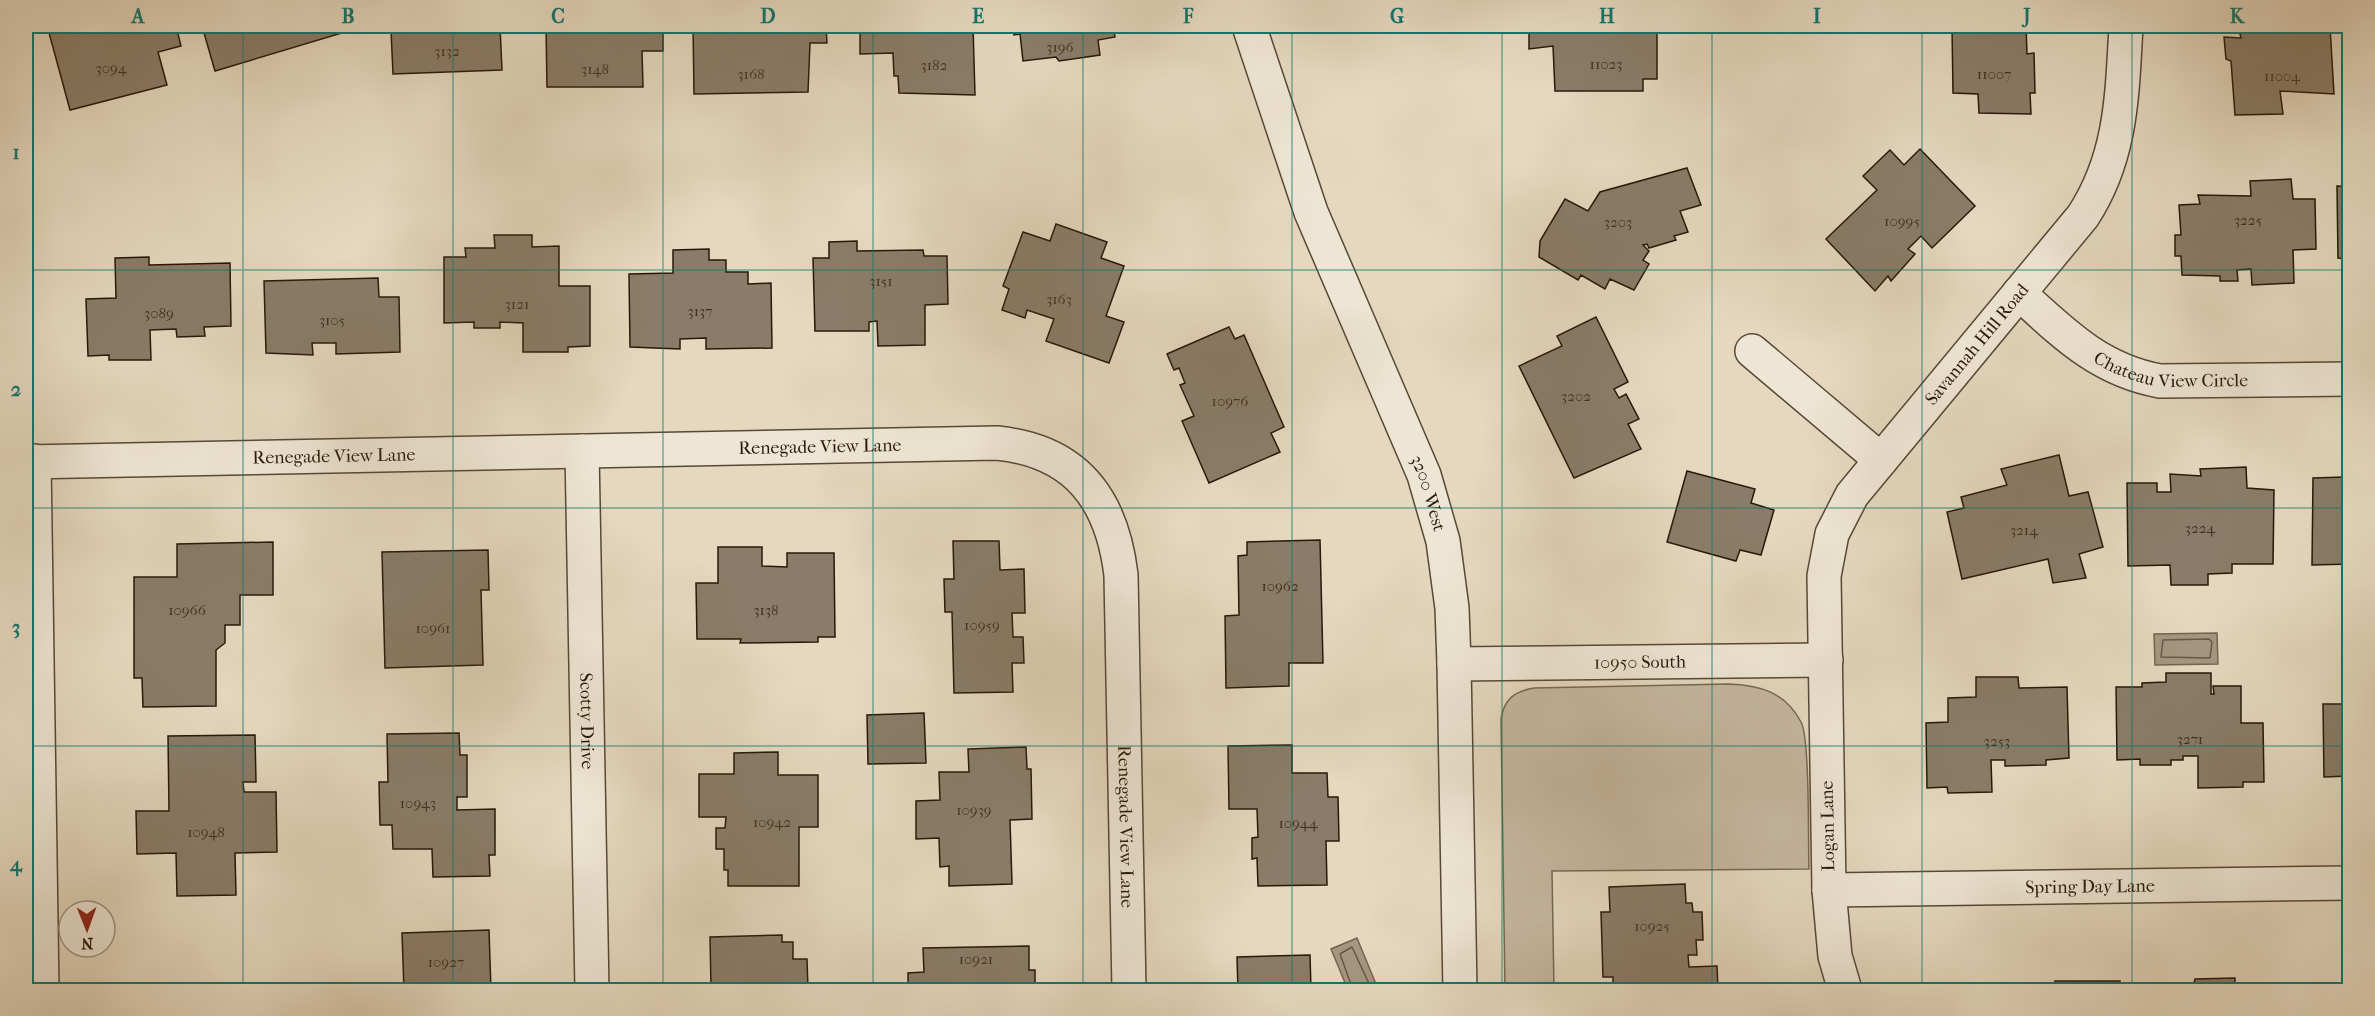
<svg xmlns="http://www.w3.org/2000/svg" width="2375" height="1016" viewBox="0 0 2375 1016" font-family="'IM FELL French Canon',serif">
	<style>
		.green { fill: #c5b7a0; stroke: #766854; stroke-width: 1.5 }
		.water { fill: #a59781; stroke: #736451; stroke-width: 1.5 }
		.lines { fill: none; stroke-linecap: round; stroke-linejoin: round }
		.shore { stroke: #665845; stroke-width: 1.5 }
		.building { fill: #8a7c68; stroke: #281809; stroke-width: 1.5 }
		.minor-casing { stroke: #574836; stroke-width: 36 }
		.minor { stroke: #eee6d5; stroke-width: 33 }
		.grid { fill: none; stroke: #0f766e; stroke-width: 1.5; stroke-opacity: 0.55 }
		.labels { text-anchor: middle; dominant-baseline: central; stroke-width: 6; stroke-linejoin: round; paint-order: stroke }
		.number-label { font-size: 15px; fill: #403121 }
		.street-label { font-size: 18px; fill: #281809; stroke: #eee6d5 }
		.neatline { fill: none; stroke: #0f766e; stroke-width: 2 }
		.grid-label { font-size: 20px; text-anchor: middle; font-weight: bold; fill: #0f766e }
	</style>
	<rect width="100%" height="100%" fill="#e5d8bf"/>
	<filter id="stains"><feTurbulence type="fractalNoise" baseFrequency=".00333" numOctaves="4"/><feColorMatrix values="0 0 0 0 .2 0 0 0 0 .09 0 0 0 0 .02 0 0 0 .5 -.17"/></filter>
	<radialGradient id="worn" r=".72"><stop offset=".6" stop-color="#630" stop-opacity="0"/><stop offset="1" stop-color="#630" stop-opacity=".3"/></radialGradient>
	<path class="green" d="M1728,684C1760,685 1785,692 1801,722C1810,738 1808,843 1809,869L1552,871L1554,990H1505L1501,719C1504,699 1515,691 1534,688Z"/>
	<g class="water">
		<polygon points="2217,633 2218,664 2155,665 2154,634"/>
		<polygon points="1357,938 1378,989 1348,990 1331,949"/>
	</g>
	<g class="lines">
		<g class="shore">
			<polygon points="2209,639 2212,642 2210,658 2161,657 2163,640"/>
			<polyline points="1353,990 1340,954 1352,947 1372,990"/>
		</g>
	</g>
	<g class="building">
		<polygon points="63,26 176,26 181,46 158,52 167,85 70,110 48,29"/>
		<polygon points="202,26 343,26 345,32 215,71"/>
		<polygon points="369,26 500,26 502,70 393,74 391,30 370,31"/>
		<polygon points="546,26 663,26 663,51 642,51 643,87 547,87"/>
		<polygon points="693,26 826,26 827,43 810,43 808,92 694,94"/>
		<polygon points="860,26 973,26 975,95 899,93 898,76 894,76 893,53 860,54"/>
		<polygon points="1013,26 1113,26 1115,37 1098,40 1100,55 1059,61 1056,57 1023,61 1020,34 1014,35"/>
		<polygon points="1529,26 1657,26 1657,79 1643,79 1643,91 1555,91 1553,46 1529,49"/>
		<polygon points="1952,26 2026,26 2027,54 2034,53 2035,93 2030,93 2031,114 1979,113 1978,94 1953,93"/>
		<polygon points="2221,26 2330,26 2334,94 2280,91 2283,114 2235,115 2231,61 2226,59 2224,37 2241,38 2239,30 2221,31"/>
		<polygon points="1920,149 1975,206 1932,248 1921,236 1908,249 1915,254 1891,281 1888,276 1875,291 1826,239 1877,190 1863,176 1890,150 1904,165"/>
		<polygon points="1687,168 1701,205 1680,211 1688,232 1674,236 1676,240 1649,248 1647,244 1643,245 1649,251 1643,260 1649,264 1634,290 1610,279 1605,289 1581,275 1578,280 1539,257 1540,241 1565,199 1588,211 1600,192"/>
		<polygon points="2291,179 2293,199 2315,199 2316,249 2293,250 2294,283 2252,285 2251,269 2237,270 2238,281 2220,281 2220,276 2182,275 2181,256 2175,256 2175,235 2181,235 2179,205 2200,204 2198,195 2251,196 2250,181"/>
		<polygon points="2337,186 2350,187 2350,259 2338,258"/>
		<polygon points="1056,224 1107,242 1101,258 1124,266 1106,316 1124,322 1109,363 1046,341 1054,319 1027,310 1025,318 1002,310 1009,289 1003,286 1023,232 1050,241"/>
		<polygon points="494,235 532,235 532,247 559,246 559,286 590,286 590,346 568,347 568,352 523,352 523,323 500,322 500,328 474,328 474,322 444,323 444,257 466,257 465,248 495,248"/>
		<polygon points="857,241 857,251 923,250 924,256 947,256 948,304 925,305 925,345 878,346 877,321 869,322 869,331 815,331 813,258 829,258 829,242"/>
		<polygon points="709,249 709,260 726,260 726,272 748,272 748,284 771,283 772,348 706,349 706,338 680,339 680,349 630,347 629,274 673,273 673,250"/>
		<polygon points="149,257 149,265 230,263 231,326 204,327 205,336 177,337 176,329 150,330 151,360 109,360 109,355 88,356 86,299 116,298 115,258"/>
		<polygon points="378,278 379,297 399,297 400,352 336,354 336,343 312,343 313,355 266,353 264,281"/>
		<polygon points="1596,317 1628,382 1614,389 1619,398 1626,394 1639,419 1628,424 1641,449 1574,478 1519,366 1562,346 1557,336"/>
		<polygon points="1229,327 1235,339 1244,335 1284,427 1271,433 1280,452 1209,483 1182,421 1194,416 1180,385 1185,383 1179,368 1174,370 1167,354"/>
		<polygon points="2059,455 2069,496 2088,492 2103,547 2079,554 2086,578 2053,583 2048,559 1962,579 1947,512 1964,508 1961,497 2007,485 2001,469"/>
		<polygon points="2246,467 2247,488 2274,490 2273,564 2232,564 2232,573 2208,574 2208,585 2171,585 2170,565 2128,566 2127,483 2157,483 2157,492 2171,492 2170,474 2201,476 2200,469"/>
		<polygon points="1687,471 1755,489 1751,503 1774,510 1761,555 1740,550 1736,561 1667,542"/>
		<polygon points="2344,477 2345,487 2350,487 2350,564 2312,565 2313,478"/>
		<polygon points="1320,540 1323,663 1289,663 1289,686 1226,688 1225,616 1239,615 1238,556 1247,555 1247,542"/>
		<polygon points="953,541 999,541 1000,570 1024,569 1025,613 1012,613 1013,637 1023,637 1024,663 1012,663 1013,692 954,693 952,612 945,612 944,579 954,579"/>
		<polygon points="273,542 273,595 240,595 240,625 225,625 225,643 216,650 216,706 143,707 142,678 134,678 134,577 177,577 177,544"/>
		<polygon points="718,547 762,547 762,566 787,567 787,553 834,553 835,637 818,637 818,642 740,643 741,639 697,639 696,583 718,583"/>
		<polygon points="488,550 489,590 481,590 483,665 385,668 382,552"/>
		<polygon points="2166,673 2211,673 2211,694 2214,694 2213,686 2241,686 2241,723 2263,723 2264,782 2243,782 2243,787 2198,788 2198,756 2183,756 2183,760 2171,760 2171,765 2140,765 2140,759 2117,760 2116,687 2142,687 2142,683 2166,682"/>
		<polygon points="1976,677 2018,677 2019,688 2067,687 2069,758 2046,760 2046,765 2005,766 2005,760 1991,760 1992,792 1948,793 1947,787 1927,788 1926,723 1948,722 1948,698 1976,697"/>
		<polygon points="2323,704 2350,704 2350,776 2324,777"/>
		<polygon points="924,713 926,763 868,764 867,715"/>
		<polygon points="459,733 460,755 467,755 467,797 457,797 457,810 495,809 495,855 489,855 490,876 433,877 432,849 393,849 392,825 380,825 379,782 388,782 387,734"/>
		<polygon points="255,735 256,782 243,782 244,792 276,792 277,852 235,853 236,895 177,896 176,853 137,854 136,811 169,811 168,736"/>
		<polygon points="1292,745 1292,773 1327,773 1328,797 1338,797 1339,841 1326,841 1327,885 1258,886 1257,858 1252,859 1252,838 1258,837 1257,809 1229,809 1228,746"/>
		<polygon points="1026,747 1027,769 1031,769 1032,819 1010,820 1012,884 949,886 949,866 940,867 939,838 916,839 916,801 940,800 939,772 969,772 968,749"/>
		<polygon points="778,752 778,775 818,775 818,827 799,827 799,886 728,886 728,870 724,870 724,849 716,849 716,828 725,828 726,817 699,817 699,774 734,774 734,753"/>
		<polygon points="1685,884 1686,903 1692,903 1693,912 1702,912 1703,940 1696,940 1697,955 1688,955 1689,967 1717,966 1718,990 1613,990 1613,977 1603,977 1601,912 1610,912 1609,887"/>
		<polygon points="489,930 491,990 404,990 402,933"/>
		<polygon points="782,935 782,942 793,942 793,959 807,959 808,990 716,990 716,987 711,987 710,937"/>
		<polygon points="1029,946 1029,970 1035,970 1035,990 908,990 908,973 924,972 923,948"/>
		<polygon points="1310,955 1311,990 1238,990 1237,957"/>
		<polygon points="2235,978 2235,990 2174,990 2174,983 2194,983 2195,979"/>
		<rect x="2055" y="981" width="65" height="9"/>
	</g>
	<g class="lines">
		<g class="minor-casing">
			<g id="minor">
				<path id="s1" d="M1249,26L1311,212L1424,475L1443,541L1452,608L1454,664L1460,990"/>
				<path id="s2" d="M2019,293C2063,333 2099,370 2160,381L2350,379"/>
				<polyline points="1752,351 1881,460"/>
				<path id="s3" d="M582,451L592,990"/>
				<polyline points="34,461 42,990"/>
				<path id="s4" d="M26,462L997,443C1076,451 1112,499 1121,575L1129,990"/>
				<path id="s5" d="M1454,664L1826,660"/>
				<path id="s6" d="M1829,890L2350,883"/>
				<path id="s7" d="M1845,990L1835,956L1829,890L1824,576L1832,534L1852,495L2083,216C2122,156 2122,95 2126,26"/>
			</g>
		</g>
		<use href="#minor" class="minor"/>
	</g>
	<path class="grid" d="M243,26V990M453,26V990M663,26V990M873,26V990M1083,26V990M1292,26V990M1502,26V990M1712,26V990M1922,26V990M2132,26V990M26,270H2350M26,508H2350M26,746H2350"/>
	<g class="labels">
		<g class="number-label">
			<text x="1060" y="47">3196</text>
			<text x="447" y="51">3132</text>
			<text x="1606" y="64">11023</text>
			<text x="934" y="65">3182</text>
			<text x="111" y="68">3094</text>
			<text x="595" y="69">3148</text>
			<text x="751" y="74">3168</text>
			<text x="1994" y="74">11007</text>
			<text x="2282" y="76">11004</text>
			<text x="2248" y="220">3225</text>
			<text x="1902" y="221">10995</text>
			<text x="1618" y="222">3203</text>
			<text x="881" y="281">3151</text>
			<text x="1059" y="299">3163</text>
			<text x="517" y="304">3121</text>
			<text x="700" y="311">3137</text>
			<text x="159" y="313">3089</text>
			<text x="332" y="320">3105</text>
			<text x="1576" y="396">3202</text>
			<text x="1230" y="401">10976</text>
			<text x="2200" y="528">3224</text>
			<text x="2024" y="530">3214</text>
			<text x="1280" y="586">10962</text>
			<text x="187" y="610">10966</text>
			<text x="766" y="610">3138</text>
			<text x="982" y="625">10959</text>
			<text x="433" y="628">10961</text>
			<text x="2190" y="739">3271</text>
			<text x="1997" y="741">3253</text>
			<text x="418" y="803">10943</text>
			<text x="974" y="810">10939</text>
			<text x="772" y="822">10942</text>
			<text x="1298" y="823">10944</text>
			<text x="206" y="832">10948</text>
			<text x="1652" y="926">10925</text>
			<text x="976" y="959">10921</text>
			<text x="446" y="962">10927</text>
		</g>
		<g class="street-label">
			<text stroke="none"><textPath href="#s7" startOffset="698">Savannah Hill Road</textPath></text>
			<text stroke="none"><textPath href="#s2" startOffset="178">Chateau View Circle</textPath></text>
			<text stroke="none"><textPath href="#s4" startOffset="794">Renegade View Lane</textPath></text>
			<text stroke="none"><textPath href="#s4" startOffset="308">Renegade View Lane</textPath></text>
			<text stroke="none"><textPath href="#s1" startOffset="501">3200 West</textPath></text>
			<text stroke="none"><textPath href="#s5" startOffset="186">10950 South</textPath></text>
			<text stroke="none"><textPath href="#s3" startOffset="270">Scotty Drive</textPath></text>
			<text transform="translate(1828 826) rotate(-91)">Logan Lane</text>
			<text stroke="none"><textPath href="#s4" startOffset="1422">Renegade View Lane</textPath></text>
			<text stroke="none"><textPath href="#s6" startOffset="261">Spring Day Lane</textPath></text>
		</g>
	</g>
	<rect width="2375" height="1016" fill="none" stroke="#e5d8bf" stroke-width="66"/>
	<g transform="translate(87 929) rotate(179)"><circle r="28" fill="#eee6d5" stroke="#9f9483" stroke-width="1.5"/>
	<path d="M0-4.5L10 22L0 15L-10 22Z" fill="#8f2418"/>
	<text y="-9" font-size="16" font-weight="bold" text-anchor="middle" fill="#281809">N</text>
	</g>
	<rect x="33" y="33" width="2309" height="950" class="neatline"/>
	<g class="grid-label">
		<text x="138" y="23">A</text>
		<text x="348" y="23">B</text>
		<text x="558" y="23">C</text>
		<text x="768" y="23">D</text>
		<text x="978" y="23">E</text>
		<text x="1188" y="23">F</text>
		<text x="1397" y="23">G</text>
		<text x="1607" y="23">H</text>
		<text x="1817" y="23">I</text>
		<text x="2027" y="23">J</text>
		<text x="2237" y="23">K</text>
		<text x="16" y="159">1</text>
		<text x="16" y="396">2</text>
		<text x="16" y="634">3</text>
		<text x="16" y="871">4</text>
	</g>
	<rect width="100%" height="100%" filter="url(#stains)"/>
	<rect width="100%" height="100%" fill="url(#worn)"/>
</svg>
